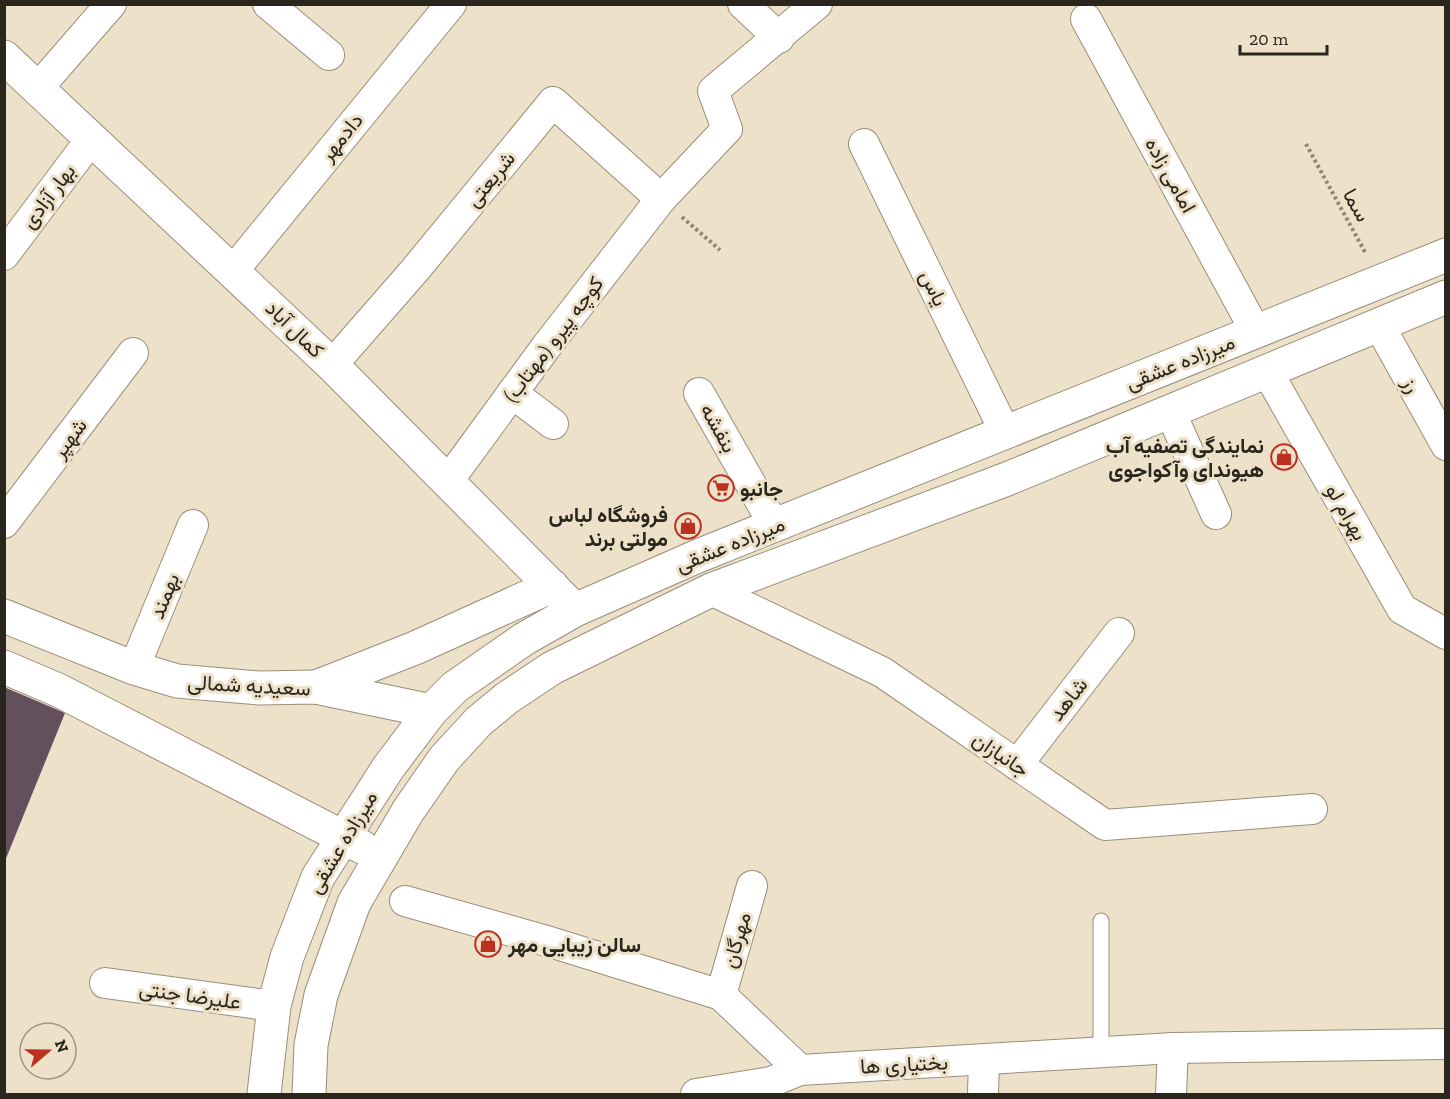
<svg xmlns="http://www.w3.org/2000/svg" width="1450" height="1099" viewBox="0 0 1450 1099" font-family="'Zilla Slab',Vazirmatn,serif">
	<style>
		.building { fill: #64505d }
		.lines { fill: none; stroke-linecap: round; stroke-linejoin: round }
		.lane-casing { stroke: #9a8e79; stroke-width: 17 }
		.street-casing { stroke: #9a8e79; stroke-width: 32 }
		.secondary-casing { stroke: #9a8e79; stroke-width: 35 }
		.path { stroke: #8f8675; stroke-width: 4; stroke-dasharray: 3 3; stroke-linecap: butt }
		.lane { stroke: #fff; stroke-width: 15 }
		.street { stroke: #fff; stroke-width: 30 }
		.secondary { stroke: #fff; stroke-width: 33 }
		.labels { text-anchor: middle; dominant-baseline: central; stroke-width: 6; stroke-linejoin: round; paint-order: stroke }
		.street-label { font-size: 21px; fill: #2b261d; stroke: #eee1ca }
		.poi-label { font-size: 21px; font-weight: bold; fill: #2b261d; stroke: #eee1ca; text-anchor: end }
	</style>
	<rect width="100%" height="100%" fill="#eee1ca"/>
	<polygon class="building" points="4,687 65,713 5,861 4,861"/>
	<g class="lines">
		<g class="lane-casing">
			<polyline id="lane" points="1101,1053 1101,921"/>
		</g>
		<g class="street-casing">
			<g id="street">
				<polyline points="268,4 329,55"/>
				<polyline points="743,4 779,38"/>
				<polyline points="1086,19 1256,332"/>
				<polyline points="38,88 111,4"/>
				<polyline points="864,144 1005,432"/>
				<polyline points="4,255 92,138"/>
				<polyline points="233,271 451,4"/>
				<polyline points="1379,325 1446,445"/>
				<polyline points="332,365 415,270 553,102 661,199"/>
				<polyline points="1267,371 1402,609 1446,634"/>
				<polyline points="512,393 553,424"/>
				<polyline points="699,393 774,525"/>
				<polyline points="1170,411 1216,514"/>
				<polyline points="448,481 546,347 661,199 727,129 713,91 817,4"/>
				<polyline points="4,523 133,353"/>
				<polyline points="711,590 882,672 1105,825 1312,809"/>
				<polyline points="134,668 193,525"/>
				<polyline points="1017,765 1119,633"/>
				<polyline points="405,901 550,942 721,995 800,1070"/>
				<polyline points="105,983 274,1006"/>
				<polyline points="721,995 752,886"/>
				<polyline points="696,1094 771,1082 800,1070 1173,1048 1446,1044"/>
				<polyline points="983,1094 984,1060"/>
				<polyline points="1171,1094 1173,1048"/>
			</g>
		</g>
		<g class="secondary-casing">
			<g id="secondary">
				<polyline points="4,57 332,365 575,610"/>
				<polyline points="4,616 134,668 177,681 259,688 316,687 431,711"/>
				<polyline points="4,667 58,690 362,847"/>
				<polyline points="316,687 415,648 552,586"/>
				<polyline points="264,1094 274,1006 287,957 318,877 388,768 431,711 455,687 524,639 575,610 698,556 1446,255"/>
				<polyline points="309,1094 311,1045 321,995 354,903 408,811 444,759 479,721 507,698 552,668 711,590 1007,479 1446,297"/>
			</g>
		</g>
		<g class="path">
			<polyline points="1306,144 1366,254"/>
			<polyline points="682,217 720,250"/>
		</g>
		<use href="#lane" class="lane"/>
		<use href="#street" class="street"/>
		<use href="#secondary" class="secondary"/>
	</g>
	<defs>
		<g id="shop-ring" transform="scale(1.35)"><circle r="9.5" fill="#eee1ca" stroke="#bc301f" stroke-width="1.5"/><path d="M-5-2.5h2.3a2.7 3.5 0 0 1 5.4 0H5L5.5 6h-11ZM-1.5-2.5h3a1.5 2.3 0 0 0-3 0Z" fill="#bc301f"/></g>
		<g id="supermarket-ring" transform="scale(1.35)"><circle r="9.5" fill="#eee1ca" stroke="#bc301f" stroke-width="1.5"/><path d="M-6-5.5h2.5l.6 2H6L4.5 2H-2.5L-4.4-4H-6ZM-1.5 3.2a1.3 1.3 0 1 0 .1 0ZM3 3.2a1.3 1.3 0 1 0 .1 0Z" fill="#bc301f"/></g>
	</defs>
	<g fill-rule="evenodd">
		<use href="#shop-ring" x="1284" y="457"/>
		<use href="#supermarket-ring" x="721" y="488"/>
		<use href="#shop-ring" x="688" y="526"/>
		<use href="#shop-ring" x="488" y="944"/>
	</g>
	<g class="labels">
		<g class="street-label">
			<text transform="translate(341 137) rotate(-51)">دادمهر</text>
			<text transform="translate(1171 175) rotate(61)">امامی زاده</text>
			<text transform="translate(490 179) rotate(-51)">شریعتی</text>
			<text transform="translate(48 196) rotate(-53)">بهار آزادی</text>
			<text transform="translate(1357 205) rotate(61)">سما</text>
			<text transform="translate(934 288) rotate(64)">یاس</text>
			<text transform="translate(295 329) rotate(44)">کمال آباد</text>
			<text transform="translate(553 339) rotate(-53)">کوچه پیرو (مهتاب)</text>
			<text transform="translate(1180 362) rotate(-22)">میرزاده عشقی</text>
			<text transform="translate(1412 385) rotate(61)">رز</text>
			<text transform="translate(719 428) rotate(61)">بنفشه</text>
			<text transform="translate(69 438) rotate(-53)">شهپر</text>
			<text transform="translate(1347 512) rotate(60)">بهرام لو</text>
			<text transform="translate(730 544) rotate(-22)">میرزاده عشقی</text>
			<text transform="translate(164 596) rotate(-68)">بهمند</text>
			<text transform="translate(249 685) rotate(3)">سعیدیه شمالی</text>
			<text transform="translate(1068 699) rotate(-52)">شاهد</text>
			<text transform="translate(1001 754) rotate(34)">جانبازان</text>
			<text transform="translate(342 842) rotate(-59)">میرزاده عشقی</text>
			<text transform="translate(736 940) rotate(-74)">مهرگان</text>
			<text transform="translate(190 995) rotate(8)">علیرضا جنتی</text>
			<text transform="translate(904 1064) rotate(-3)">بختیاری ها</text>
		</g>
		<g class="poi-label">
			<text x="1264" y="445">نمایندگی تصفیه آب<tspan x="1264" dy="24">هیوندای وآکواجوی</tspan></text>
			<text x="740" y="488" text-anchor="start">جانبو</text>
			<text x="668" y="514">فروشگاه لباس<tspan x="668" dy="24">مولتی برند</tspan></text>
			<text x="508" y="944" text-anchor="start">سالن زیبایی مهر</text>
		</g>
	</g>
	<rect width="1450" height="1099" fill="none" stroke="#2b261d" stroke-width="12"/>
	<g transform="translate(48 1051) rotate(70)"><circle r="28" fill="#eee1ca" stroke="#a09685" stroke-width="1.5"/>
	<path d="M0-4.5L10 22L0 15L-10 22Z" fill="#bc301f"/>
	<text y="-9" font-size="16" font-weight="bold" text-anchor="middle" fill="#2b261d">N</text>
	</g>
	<path d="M1240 45v9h87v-9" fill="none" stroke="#2b261d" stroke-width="3"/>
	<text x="1249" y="45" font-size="18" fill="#2b261d" stroke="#eee1ca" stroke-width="4.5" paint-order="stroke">20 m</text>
</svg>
